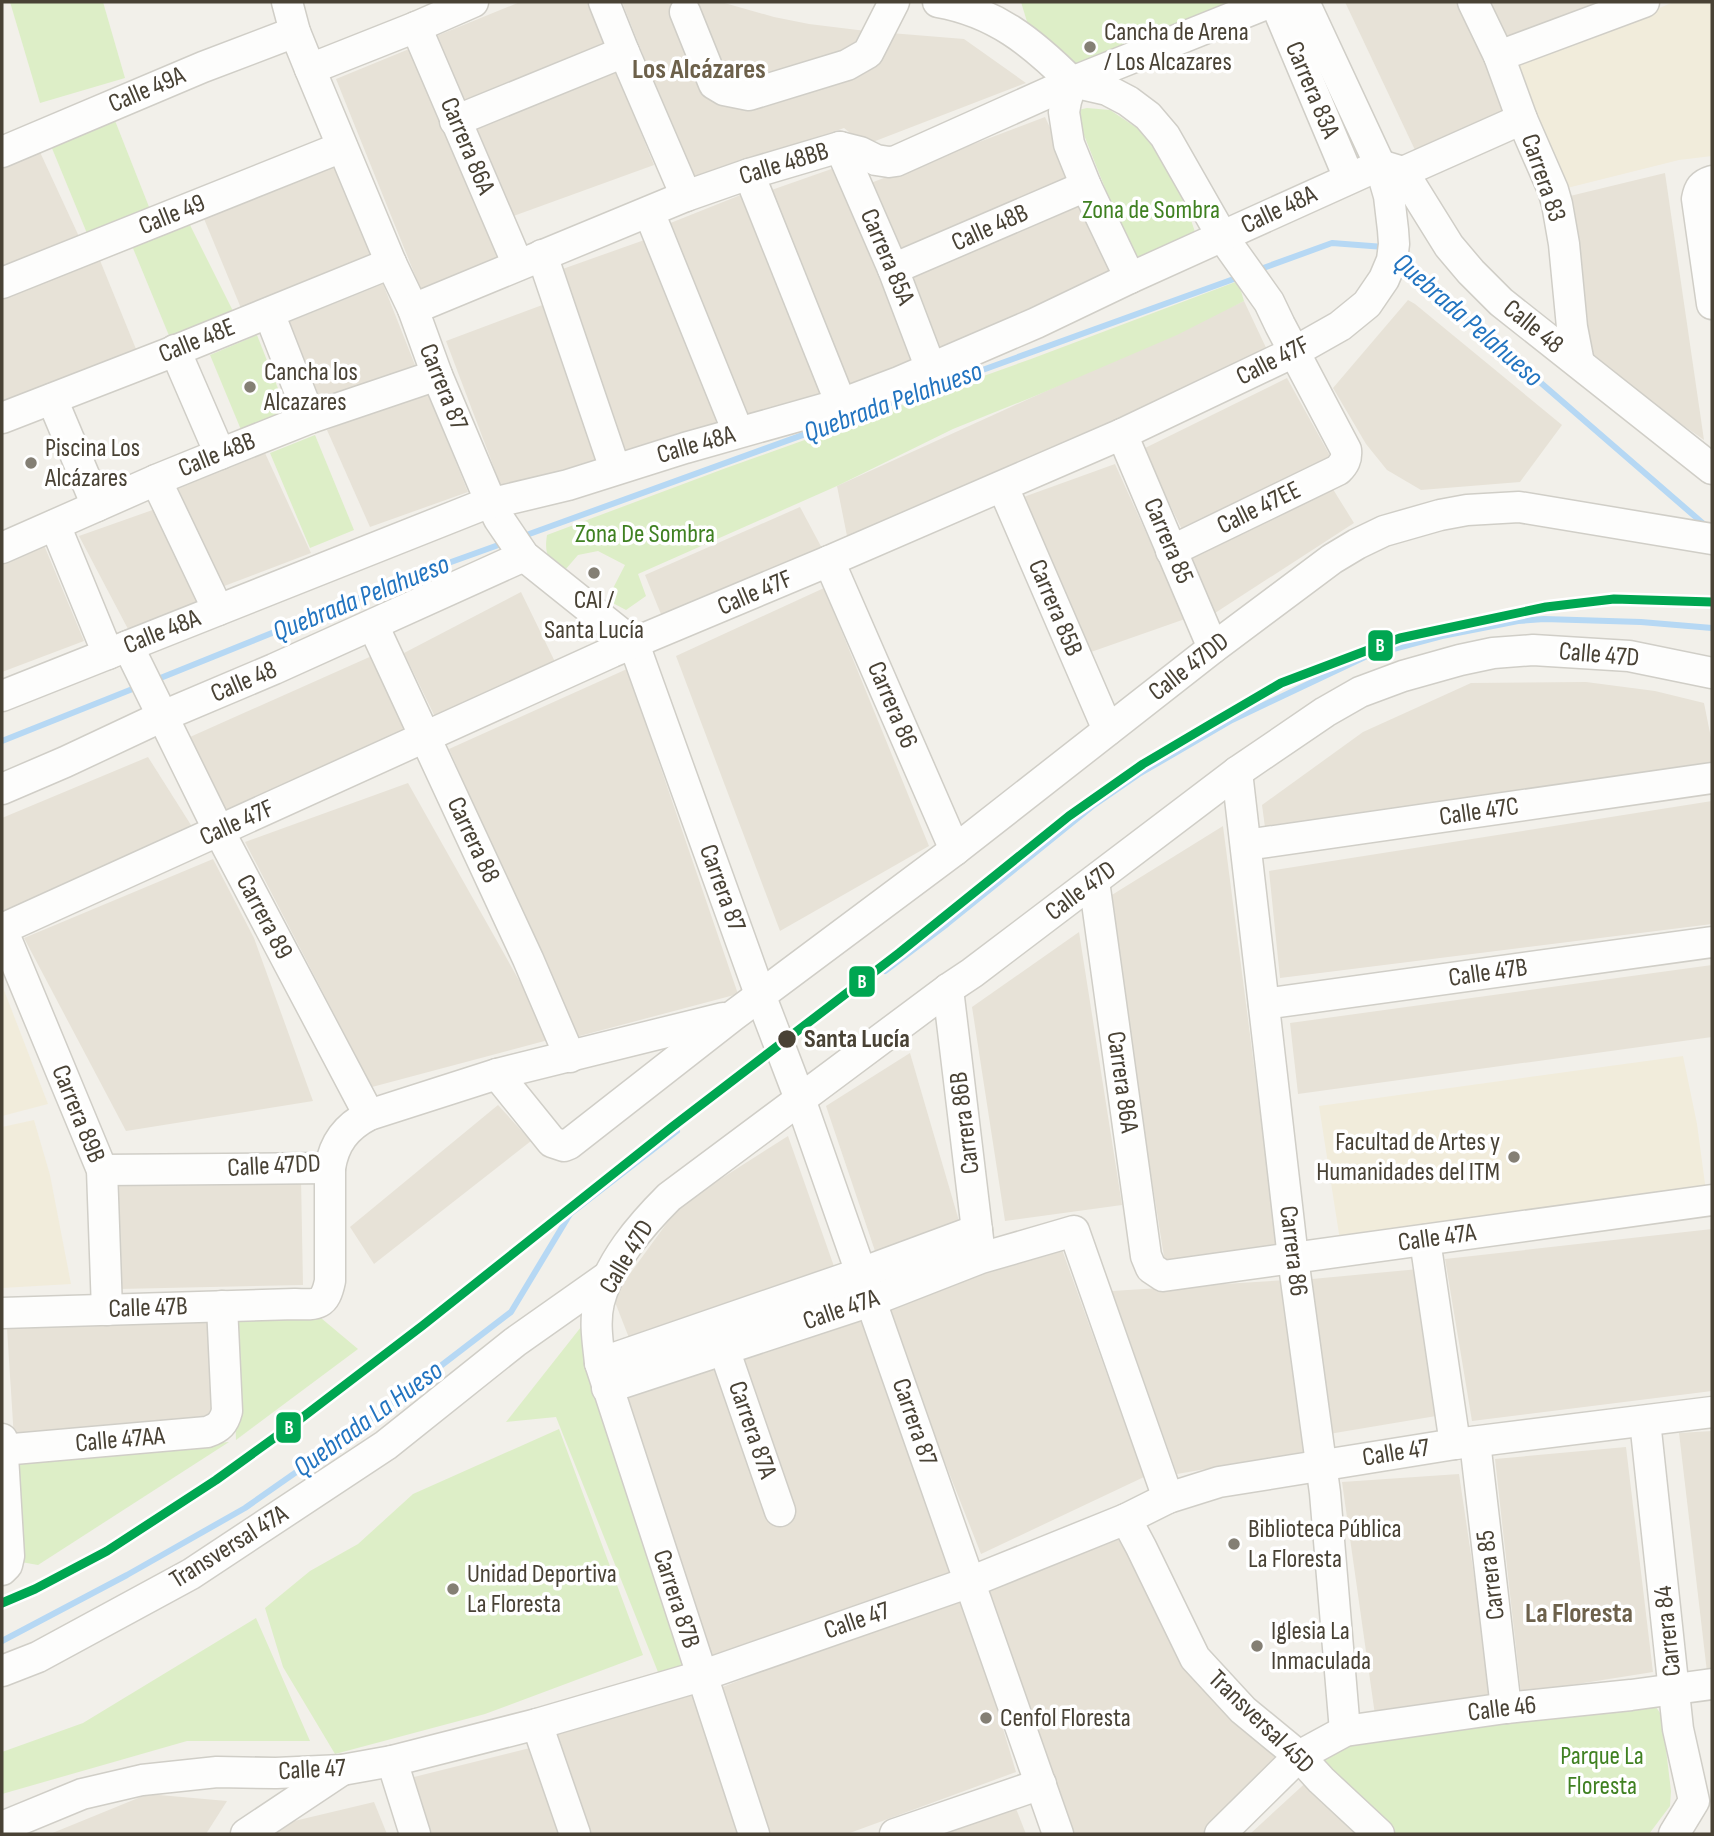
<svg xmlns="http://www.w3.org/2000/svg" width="1714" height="1836" viewBox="0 0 1714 1836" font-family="'Sofia Sans Condensed',sans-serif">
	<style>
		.residential { fill: #e7e2d7 }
		.education { fill: #f1ecdb }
		.green { fill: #ddeec7 }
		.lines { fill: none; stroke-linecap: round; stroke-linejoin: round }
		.stream { stroke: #b6d8f4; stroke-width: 6 }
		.minor-casing { stroke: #d0cec7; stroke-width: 33 }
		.minor { stroke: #fdfdfc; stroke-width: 30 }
		.metro-1-casing { stroke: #fff; stroke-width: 14 }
		.metro-1 { stroke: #00a651; stroke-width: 9 }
		.poi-dot { fill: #847f74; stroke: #fff; stroke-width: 2.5 }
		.stop-dot { fill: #494235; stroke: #fff; stroke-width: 2.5 }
		.labels { text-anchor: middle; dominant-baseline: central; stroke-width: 7; stroke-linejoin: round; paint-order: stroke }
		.poi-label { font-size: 26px; fill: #494235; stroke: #fff; text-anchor: start }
		.street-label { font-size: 26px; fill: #494235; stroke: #fff }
		.park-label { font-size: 26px; fill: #408122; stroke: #fff }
		.stop-label { font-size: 26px; font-weight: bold; fill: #494235; stroke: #fff; text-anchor: start }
		.neighbourhood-label { font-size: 28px; font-weight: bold; fill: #6d614b; stroke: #fff }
		.water-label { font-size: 28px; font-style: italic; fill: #2274c0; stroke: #fff }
		.line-badge { stroke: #fff; stroke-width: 2.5 }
		.badge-label { font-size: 19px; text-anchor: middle; font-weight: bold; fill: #fff }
	</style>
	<rect width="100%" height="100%" fill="#f2f0ea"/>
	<g class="residential">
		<polygon points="520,2 588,2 654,165 508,218 434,37"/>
		<polygon points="622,2 721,2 774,17 809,24 866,31 964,39 1026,83 865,145 844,128 694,183"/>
		<polygon points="1345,2 1460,2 1505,112 1415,150"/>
		<polygon points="1491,2 1600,2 1505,37"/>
		<polygon points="414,47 508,261 423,295 336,79"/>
		<polygon points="1045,117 1074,178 899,263 868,184"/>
		<polygon points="39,150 82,243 2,273 2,165"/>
		<polygon points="332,161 373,259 243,313 202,214"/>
		<polygon points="840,166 918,362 848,395 763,193"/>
		<polygon points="1665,173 1704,440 1588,358 1570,196"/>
		<polygon points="743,194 832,399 745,421 668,224"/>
		<polygon points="1078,201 1113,273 940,359 906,278"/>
		<polygon points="650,238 726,425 622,456 557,271"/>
		<polygon points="99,258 138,354 2,405 2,296"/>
		<polygon points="383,284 417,370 323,407 289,322"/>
		<polygon points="1408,300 1415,304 1562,425 1520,482 1421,490 1387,470 1366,444 1333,388"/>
		<polygon points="1244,301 1269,354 850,551 837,486"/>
		<polygon points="545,304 603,458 504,494 446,341"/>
		<polygon points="1287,378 1334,463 1185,536 1143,449"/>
		<polygon points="426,389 468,492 370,527 327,430"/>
		<polygon points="265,453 311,553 219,588 178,488"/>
		<polygon points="1115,464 1185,619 1091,652 1018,499"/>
		<polygon points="1331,486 1354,523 1215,613 1189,555"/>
		<polygon points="161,507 204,602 128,629 79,536"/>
		<polygon points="800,507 824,552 665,624 645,575"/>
		<polygon points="44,545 84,641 2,672 2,563"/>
		<polygon points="824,588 929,846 780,931 676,656"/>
		<polygon points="521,592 559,670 436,719 404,653"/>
		<polygon points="374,655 409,733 226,814 190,737"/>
		<polygon points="627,669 738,994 576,1037 449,749"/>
		<polygon points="1586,682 1655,691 1704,703 1712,743 1712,762 1531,794 1266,835 1262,805 1363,732 1471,683"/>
		<polygon points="148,757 196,833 4,911 2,905 2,818"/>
		<polygon points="408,783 552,1039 372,1087 245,842"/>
		<polygon points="1712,801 1712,924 1280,978 1269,871"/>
		<polygon points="1223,826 1278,1251 1165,1263 1107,898"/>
		<polygon points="213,859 254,938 313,1101 126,1131 24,938"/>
		<polygon points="1079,932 1122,1205 1005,1221 972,1007"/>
		<polygon points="1712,965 1712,1037 1298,1094 1290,1023"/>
		<polygon points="910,1053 959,1221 876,1254 826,1106"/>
		<polygon points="498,1105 531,1141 374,1264 350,1227"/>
		<polygon points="788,1136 836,1272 631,1343 613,1297 680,1205"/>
		<polygon points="301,1177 303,1285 119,1289 119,1183"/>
		<polygon points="1712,1229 1712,1391 1472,1421 1445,1259"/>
		<polygon points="1060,1244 1144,1477 981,1554 880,1298"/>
		<polygon points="1419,1269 1442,1415 1329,1434 1312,1279"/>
		<polygon points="1286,1280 1304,1452 1177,1474 1112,1291"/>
		<polygon points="863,1316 954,1573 710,1660 622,1393"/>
		<polygon points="214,1322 217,1418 14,1439 7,1328"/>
		<polygon points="1712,1431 1712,1671 1707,1672 1679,1433"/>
		<polygon points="1626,1447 1653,1672 1521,1693 1495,1459"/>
		<polygon points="1459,1474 1492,1696 1375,1715 1342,1482"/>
		<polygon points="1120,1539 1178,1657 1290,1757 1208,1834 1072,1834 984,1589"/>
		<polygon points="962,1592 1016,1772 847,1834 770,1834 720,1688"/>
		<polygon points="692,1690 740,1834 587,1834 553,1734"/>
		<polygon points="534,1747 563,1834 431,1834 414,1777"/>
		<polygon points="1312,1777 1367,1834 1250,1834"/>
		<polygon points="148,1794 227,1801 206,1834 50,1834"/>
		<polygon points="374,1802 387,1834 265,1834 269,1827"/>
		<polygon points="1015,1806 1026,1834 940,1834"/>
	</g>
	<g class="education">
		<polygon points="1674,2 1712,2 1712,156 1679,160 1567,188 1516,66"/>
		<polygon points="2,985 48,1104 2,1116"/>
		<polygon points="1683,1056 1697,1124 1706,1191 1341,1247 1319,1106"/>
		<polygon points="34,1120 50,1175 71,1284 2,1288 2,1127"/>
	</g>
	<g class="green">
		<polygon points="10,2 103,2 125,78 40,103"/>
		<polygon points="1021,2 1242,2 1074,69 1028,25"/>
		<polygon points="1087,108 1110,110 1149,136 1165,160 1189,214 1197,238 1147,262 1136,255 1118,221 1082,130 1078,110"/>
		<polygon points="112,113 153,217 91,243 49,141"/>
		<polygon points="186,217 234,313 170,338 130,241"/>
		<path d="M1238,281L1244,301L1177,335L1035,396L953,429L837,486L638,574L646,596L626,610L607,600L625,565L598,551L578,555L565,570C548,561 544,555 547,535L726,468L1031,359Z"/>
		<polygon points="257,335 290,419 244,437 210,355"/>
		<polygon points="315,435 354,530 310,548 270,453"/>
		<polygon points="315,1313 358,1349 236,1440 232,1316"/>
		<polygon points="581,1327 687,1667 658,1672 556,1417 506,1422"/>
		<polygon points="559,1429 643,1655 485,1714 335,1754 283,1667 265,1608 310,1571 358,1544 413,1494"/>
		<polygon points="229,1442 38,1565 21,1562 11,1459"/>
		<polygon points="256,1618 310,1741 187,1741 2,1794 2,1752 83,1723"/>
		<polygon points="1656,1707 1662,1716 1671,1791 1670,1806 1649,1834 1396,1834 1356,1793 1339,1792 1319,1755 1329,1745 1418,1732"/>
	</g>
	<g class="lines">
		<g class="stream">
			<polyline points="1399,260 1706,526"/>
			<polyline points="1255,271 1332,243 1384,247 1386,249"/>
			<polyline points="521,537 1242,276"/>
			<polyline points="153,681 426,571 504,543"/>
			<polyline points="2,741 140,686"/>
			<polyline points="885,971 947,924 1094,805 1139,774 1232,720 1367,656 1442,636 1518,621 1544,619 1641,622 1712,628"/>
			<polyline points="2,1641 127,1575 245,1508 365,1424 511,1312 570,1214 677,1131"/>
		</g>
		<g class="minor-casing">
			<g id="minor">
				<polyline points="287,2 295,32 310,69 391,263 413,309 437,375 491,503 499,519 524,556 634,644 761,997 800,1099 1058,1834"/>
				<polyline points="604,2 624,52 686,196"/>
				<path d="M938,2C995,12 1032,42 1072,82"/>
				<polyline points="1275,2 1349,178"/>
				<polyline points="1473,2 1499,56 1522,119 1553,190 1557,204 1564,244 1572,327 1579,363"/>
				<polyline points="685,12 714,84 724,90 749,95 847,65 868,53 894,2"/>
				<polyline points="416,27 518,265"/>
				<polyline points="1499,56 1644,2"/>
				<polyline points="310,69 416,27 473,2"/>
				<path d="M1072,82L1107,90L1128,101L1148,116L1165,136L1222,236L1269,302L1280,325L1346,450C1347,459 1344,464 1338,470L1171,551"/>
				<polyline points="1072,82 1066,101 1064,112 1069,144 1086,186 1130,278"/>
				<polyline points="455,121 624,52"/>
				<polyline points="840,147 893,269 931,369"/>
				<polyline points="2,152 203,67 295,32"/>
				<polyline points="1380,165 1403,172 1449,246 1471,272 1501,302 1712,469"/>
				<polyline points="1403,172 1522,119"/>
				<polyline points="749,174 841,404"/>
				<path d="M1712,181C1702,184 1699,188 1697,199L1712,304"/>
				<polyline points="649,212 738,432"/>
				<polyline points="542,255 615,469"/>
				<polyline points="893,269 1086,186"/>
				<polyline points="2,283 342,147"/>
				<polyline points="413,309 686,196 749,174 840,147 860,152 876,160 889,162 896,161 1072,82 1271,2"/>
				<polyline points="269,313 310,418"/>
				<polyline points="175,350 220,454"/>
				<polyline points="52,399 97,506"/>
				<polyline points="2,418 167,354 391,263"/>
				<polyline points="1122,434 1213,648"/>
				<polyline points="156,480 218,610"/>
				<polyline points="1003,487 1108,730"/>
				<polyline points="55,525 108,654"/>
				<polyline points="2,548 156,480 220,454 310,418 437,375"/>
				<polyline points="829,561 955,850"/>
				<polyline points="373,625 528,959 570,1057"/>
				<polyline points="128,646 219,831 369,1115"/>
				<polyline points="2,696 480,506 568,485 685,448 841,404 899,382 1036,323 1130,278 1380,165"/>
				<polyline points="1237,772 1293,1258 1325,1493 1345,1731"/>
				<polyline points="2,789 65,762 163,716 274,669 524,556"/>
				<polyline points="1246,845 1712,778"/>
				<polyline points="1094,881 1146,1256 1151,1268 1163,1276 1712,1200"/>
				<polyline points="2,929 612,652 829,561 1122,434 1294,352 1340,326 1367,304 1384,279 1392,260 1394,244 1393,230 1389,196 1380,165 1304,2"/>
				<polyline points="2,929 102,1170 107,1310"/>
				<polyline points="948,989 979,1247"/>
				<polyline points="1264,1004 1712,942"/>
				<polyline points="497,1074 552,1142 564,1146 569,1144 734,1015 955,850 1213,648 1332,559 1357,544 1384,531 1440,515 1467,510 1519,507 1712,539"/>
				<polyline points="102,1170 330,1168"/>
				<polyline points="1425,1240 1455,1444"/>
				<path d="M2,1313L295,1304C318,1305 325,1305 330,1281V1168C334,1143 346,1127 369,1115L497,1074L723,1018"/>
				<polyline points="724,1349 780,1511"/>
				<polyline points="600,1363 861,1273 977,1230"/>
				<polyline points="607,1388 871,1301 981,1258 1074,1231 1168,1498"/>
				<polyline points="1645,1421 1678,1729 1694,1801 1674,1834"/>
				<polyline points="2,1439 9,1556 7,1565 2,1570"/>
				<polyline points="1475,1442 1506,1708"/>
				<path d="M2,1450L207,1432C219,1428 224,1423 227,1411L222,1306"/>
				<polyline points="1126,1519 1141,1547 1195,1658 1243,1710 1299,1756 1321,1780 1379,1834"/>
				<polyline points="2,1671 38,1657 191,1574 386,1445 515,1342 610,1275"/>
				<polyline points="537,1724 575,1834"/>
				<polyline points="392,1761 415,1834"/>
				<polyline points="2,1827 82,1794 142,1780 217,1772 276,1773 342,1770 392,1761 537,1724 701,1676 970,1582 1126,1519 1168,1498 1219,1482 1455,1444 1712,1412"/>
				<polyline points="246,1834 342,1770"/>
				<path d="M754,1834L600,1363C598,1343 594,1322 599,1302C610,1261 640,1226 669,1197L948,989L972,973L1237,772L1325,712L1360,692L1403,676L1460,660L1493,653L1533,650L1629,656L1712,673"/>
				<polyline points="895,1834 1041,1784"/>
				<polyline points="1220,1834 1299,1756 1345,1731 1506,1708 1631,1695 1712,1684"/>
			</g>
		</g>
		<use href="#minor" class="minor"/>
		<g class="metro-1-casing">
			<polyline id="metro-1" points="2,1603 35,1589 107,1551 216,1480 299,1420 422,1326 672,1127 899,953 1069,816 1143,764 1209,725 1281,683 1400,638 1546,607 1614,599 1712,602"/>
		</g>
		<use href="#metro-1" class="metro-1"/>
	</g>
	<g class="poi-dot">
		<circle cx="1090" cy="47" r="7"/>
		<circle cx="250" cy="387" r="7"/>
		<circle cx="31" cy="463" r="7"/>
		<circle cx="594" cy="573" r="7"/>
		<circle cx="1514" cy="1157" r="7"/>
		<circle cx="1234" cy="1544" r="7"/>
		<circle cx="453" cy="1589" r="7"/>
		<circle cx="1257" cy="1646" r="7"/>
		<circle cx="986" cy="1718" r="7"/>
	</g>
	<circle class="stop-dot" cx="787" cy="1039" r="10"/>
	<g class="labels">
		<g class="poi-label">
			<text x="1104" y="32">Cancha de Arena<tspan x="1104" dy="30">/ Los Alcazares</tspan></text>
			<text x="264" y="372">Cancha los<tspan x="264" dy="30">Alcazares</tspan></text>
			<text x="45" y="448">Piscina Los<tspan x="45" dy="30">Alcázares</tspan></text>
			<text x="594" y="600" text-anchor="middle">CAI /<tspan x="594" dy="30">Santa Lucía</tspan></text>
			<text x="1500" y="1142" text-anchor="end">Facultad de Artes y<tspan x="1500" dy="30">Humanidades del ITM</tspan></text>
			<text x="1248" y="1529">Biblioteca Pública<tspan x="1248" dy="30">La Floresta</tspan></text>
			<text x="467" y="1574">Unidad Deportiva<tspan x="467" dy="30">La Floresta</tspan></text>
			<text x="1271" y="1631">Iglesia La<tspan x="1271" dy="30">Inmaculada</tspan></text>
			<text x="1000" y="1718">Cenfol Floresta</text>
		</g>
		<g class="street-label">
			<text transform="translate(147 90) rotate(-23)">Calle 49A</text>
			<text transform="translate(1312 90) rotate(67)">Carrera 83A</text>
			<text transform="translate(467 146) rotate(67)">Carrera 86A</text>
			<text transform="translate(784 164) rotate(-17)">Calle 48BB</text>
			<text transform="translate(1543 178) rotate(71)">Carrera 83</text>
			<text transform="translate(1279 210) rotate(-25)">Calle 48A</text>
			<text transform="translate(172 215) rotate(-22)">Calle 49</text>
			<text transform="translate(990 228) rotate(-24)">Calle 48B</text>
			<text transform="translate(887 257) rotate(67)">Carrera 85A</text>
			<text transform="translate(1533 327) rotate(39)">Calle 48</text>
			<text transform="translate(197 341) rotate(-22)">Calle 48E</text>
			<text transform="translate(1273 361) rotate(-27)">Calle 47F</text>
			<text transform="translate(443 387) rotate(68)">Carrera 87</text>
			<text transform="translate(696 445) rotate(-16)">Calle 48A</text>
			<text transform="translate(217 455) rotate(-22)">Calle 48B</text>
			<text transform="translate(1259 508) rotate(-26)">Calle 47EE</text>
			<text transform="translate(1168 541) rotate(67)">Carrera 85</text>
			<text transform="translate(755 593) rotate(-23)">Calle 47F</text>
			<text transform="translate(1055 608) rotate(67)">Carrera 85B</text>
			<text transform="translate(162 632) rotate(-22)">Calle 48A</text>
			<text transform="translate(1599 655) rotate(5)">Calle 47D</text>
			<text transform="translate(1189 667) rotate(-38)">Calle 47DD</text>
			<text transform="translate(244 682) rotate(-23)">Calle 48</text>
			<text transform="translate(892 705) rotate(67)">Carrera 86</text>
			<text transform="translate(1479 812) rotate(-8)">Calle 47C</text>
			<text transform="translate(237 823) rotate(-24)">Calle 47F</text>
			<text transform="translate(473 840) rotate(65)">Carrera 88</text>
			<text transform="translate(722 888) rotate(70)">Carrera 87</text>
			<text transform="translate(1081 891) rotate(-37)">Calle 47D</text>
			<text transform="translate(264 917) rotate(62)">Carrera 89</text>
			<text transform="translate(1488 973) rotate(-8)">Calle 47B</text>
			<text transform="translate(1122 1082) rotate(82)">Carrera 86A</text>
			<text transform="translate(78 1114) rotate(68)">Carrera 89B</text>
			<text transform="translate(965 1123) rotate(-97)">Carrera 86B</text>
			<text transform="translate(274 1166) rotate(-3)">Calle 47DD</text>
			<text transform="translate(1437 1238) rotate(-8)">Calle 47A</text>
			<text transform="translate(1293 1251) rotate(83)">Carrera 86</text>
			<text transform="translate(627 1257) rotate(-59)">Calle 47D</text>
			<text transform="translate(148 1308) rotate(-2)">Calle 47B</text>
			<text transform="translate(841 1310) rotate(-19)">Calle 47A</text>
			<text transform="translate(914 1422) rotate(71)">Carrera 87</text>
			<text transform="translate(752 1430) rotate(71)">Carrera 87A</text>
			<text transform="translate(120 1440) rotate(-5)">Calle 47AA</text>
			<text transform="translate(1396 1453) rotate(-9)">Calle 47</text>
			<text transform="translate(229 1547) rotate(-32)">Transversal 47A</text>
			<text transform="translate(1491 1575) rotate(-97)">Carrera 85</text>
			<text transform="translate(676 1599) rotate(72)">Carrera 87B</text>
			<text transform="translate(857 1621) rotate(-19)">Calle 47</text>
			<text transform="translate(1668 1631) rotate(-96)">Carrera 84</text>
			<text transform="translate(1502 1709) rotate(-7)">Calle 46</text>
			<text transform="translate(1261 1722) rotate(44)">Transversal 45D</text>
			<text transform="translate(312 1770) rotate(-3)">Calle 47</text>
		</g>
		<g class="park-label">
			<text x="1151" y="210">Zona de Sombra</text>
			<text x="645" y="534">Zona De Sombra</text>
			<text x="1602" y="1756">Parque La<tspan x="1602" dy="30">Floresta</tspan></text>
		</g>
		<g class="stop-label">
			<text x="804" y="1039">Santa Lucía</text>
		</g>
		<g class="neighbourhood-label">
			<text x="699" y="69">Los Alcázares</text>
			<text x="1579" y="1613">La Floresta</text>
		</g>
		<g class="water-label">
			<text transform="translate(1468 320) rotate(41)">Quebrada Pelahueso</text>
			<text transform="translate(893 402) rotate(-20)">Quebrada Pelahueso</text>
			<text transform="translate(361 598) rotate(-22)">Quebrada Pelahueso</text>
			<text transform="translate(368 1419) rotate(-36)">Quebrada La Hueso</text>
		</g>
	</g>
	<g class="line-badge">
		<rect x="1367" y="629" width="27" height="33" rx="7" fill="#00a651"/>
		<rect x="848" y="965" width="28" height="33" rx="7" fill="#00a651"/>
		<rect x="275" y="1411" width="27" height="33" rx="7" fill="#00a651"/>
	</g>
	<g class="badge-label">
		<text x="1380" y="652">B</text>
		<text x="862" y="988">B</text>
		<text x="289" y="1434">B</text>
	</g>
	<rect width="1714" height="1836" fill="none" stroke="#494235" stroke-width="7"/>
</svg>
